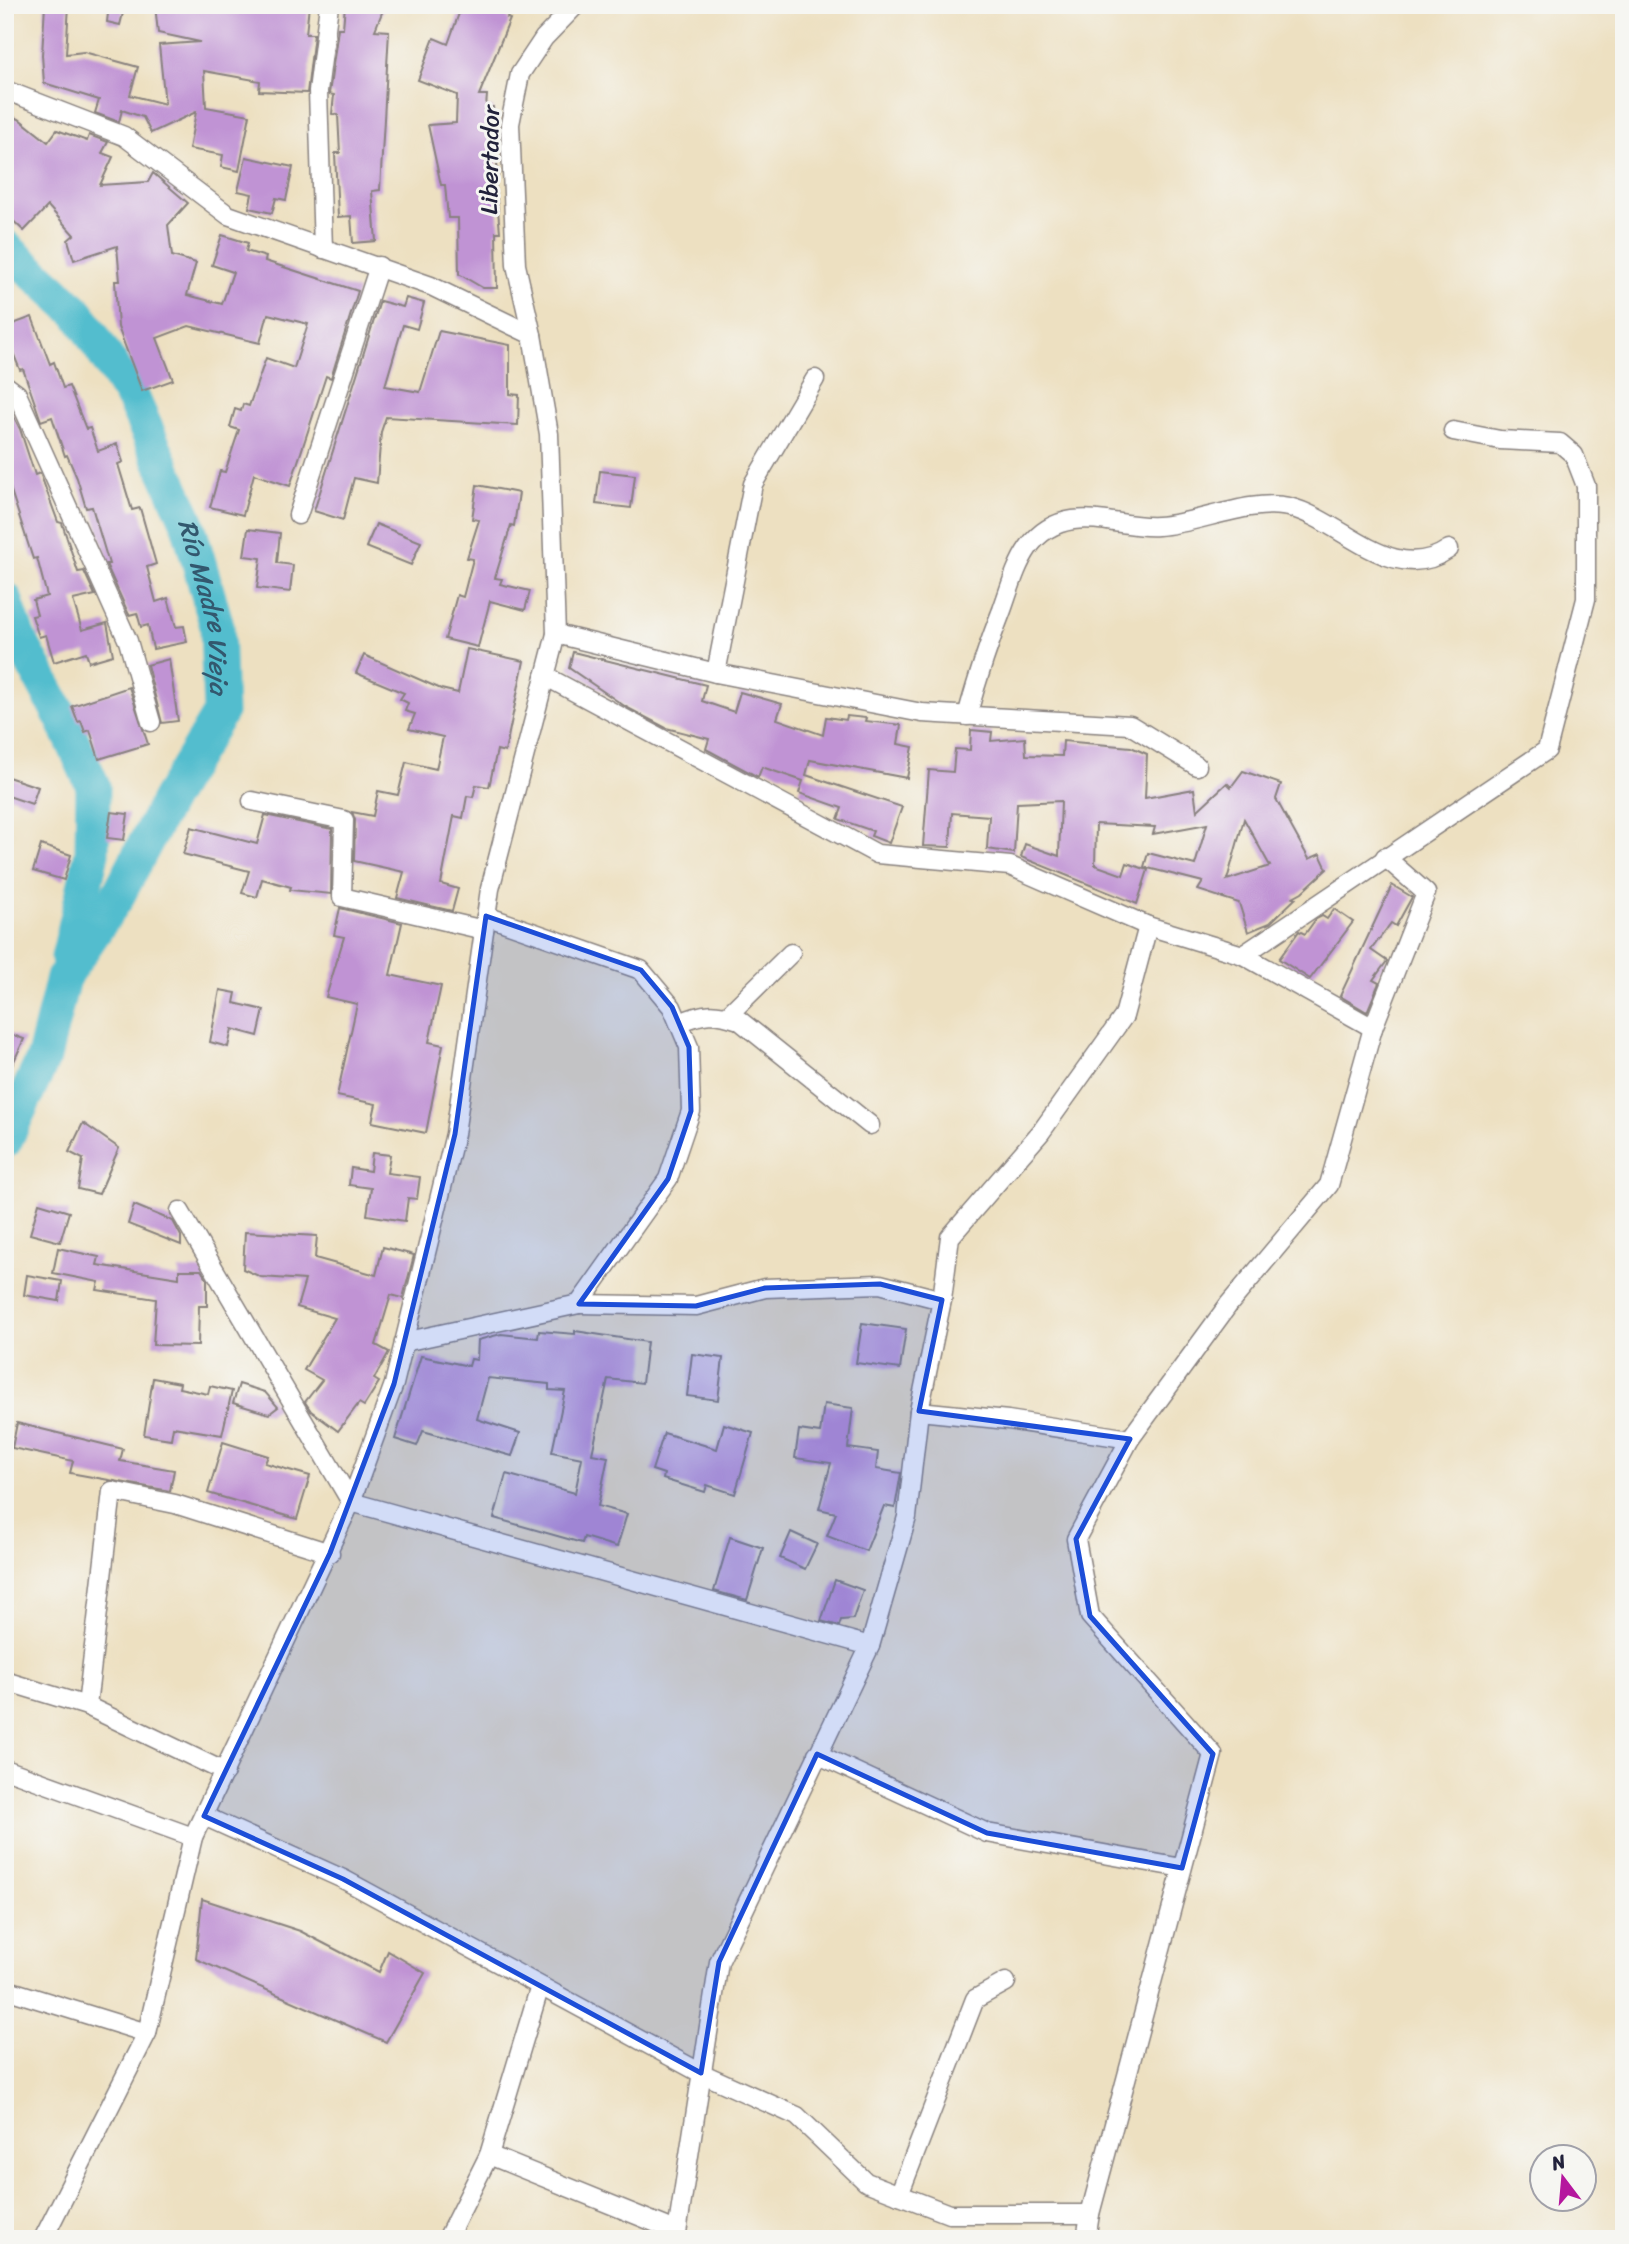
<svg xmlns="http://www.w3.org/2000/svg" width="1629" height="2244" viewBox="0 0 1629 2244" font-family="Sriracha,sans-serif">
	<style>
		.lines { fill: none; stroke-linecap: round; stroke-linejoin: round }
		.river { stroke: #52bdce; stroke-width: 35 }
		.building { fill: #c093d4; fill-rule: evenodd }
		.street-casing { stroke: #88817e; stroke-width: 21 }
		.street { stroke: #fff; stroke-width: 18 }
		.marked { fill: #1d4ed8; fill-opacity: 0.2; stroke: #1d4ed8; stroke-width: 5; stroke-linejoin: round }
		.labels { text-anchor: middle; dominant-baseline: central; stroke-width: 6; stroke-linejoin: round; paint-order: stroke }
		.street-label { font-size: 24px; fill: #22223b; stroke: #f6f6f2 }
		.water-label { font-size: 26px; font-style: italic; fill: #33586e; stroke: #f6f6f2 }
	</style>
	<rect width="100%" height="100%" fill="#f6f6f2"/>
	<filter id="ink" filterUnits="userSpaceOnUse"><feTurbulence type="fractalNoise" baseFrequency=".0143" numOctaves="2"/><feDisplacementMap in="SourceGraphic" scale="14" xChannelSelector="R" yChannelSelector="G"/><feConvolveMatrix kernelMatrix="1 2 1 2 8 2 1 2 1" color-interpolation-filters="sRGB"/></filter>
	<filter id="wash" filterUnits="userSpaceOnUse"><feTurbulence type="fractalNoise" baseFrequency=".00686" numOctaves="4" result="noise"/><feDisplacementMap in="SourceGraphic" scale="28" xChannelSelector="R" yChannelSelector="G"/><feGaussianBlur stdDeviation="1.57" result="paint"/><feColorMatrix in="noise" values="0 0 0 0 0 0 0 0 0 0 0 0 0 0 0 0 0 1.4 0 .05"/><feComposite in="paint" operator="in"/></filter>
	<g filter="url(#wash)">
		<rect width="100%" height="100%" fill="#ede0c1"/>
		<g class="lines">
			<g class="river">
				<path id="s1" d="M5,247L78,313L133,399L187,521L217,626L220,713L169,798L116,899L63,978L44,1057L5,1141"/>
				<polyline points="5,599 18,636 63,720 93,786 92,853 68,958"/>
			</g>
		</g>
		<g id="blocks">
			<g class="building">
				<polygon points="45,5 69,5 66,54 84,52 138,67 130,95 165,104 159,45 200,42 158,33 155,5 309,5 306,34 314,34 307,93 259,91 260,81 204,71 206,107 250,115 239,171 221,167 223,155 189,149 196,112 151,133 143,117 122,110 119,122 95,113 99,100 44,83 42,55"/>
				<polygon points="109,5 125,5 120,25 107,22"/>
				<polygon points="345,5 385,5 375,30 389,31 380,190 372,191 376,241 353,243 351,216 338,217 335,153 340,153 338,115 332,114 334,95 329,94 337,36 338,28 343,28"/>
				<polygon points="462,5 512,5 507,18 510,19 479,95 487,95 486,107 493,107 498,177 495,178 500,232 496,232 497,288 483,288 459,274 458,218 448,218 445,185 441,185 428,125 456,123 457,95 418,80 434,38 448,44"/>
				<polygon points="5,114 19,119 48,142 57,130 87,141 89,135 108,142 102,153 113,157 100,185 148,182 153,173 188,203 168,225 172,256 196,263 187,295 222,304 233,272 212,265 222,235 248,243 246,251 266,257 265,261 358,291 331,378 326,376 290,486 254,474 243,515 210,507 220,471 225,472 239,430 230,427 235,409 241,411 243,404 249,406 266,358 294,368 308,324 268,314 260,343 189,326 157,338 173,380 142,391 118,327 115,281 120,281 117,246 74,260 68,240 74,235 48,206 24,231 5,213"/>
				<polygon points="246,157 293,167 286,200 276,198 272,213 249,208 252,194 238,191"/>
				<polygon points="406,298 424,303 417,329 403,325 385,386 420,392 439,331 510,345 510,394 519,395 518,425 386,417 381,432 377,483 354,478 343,520 314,511 380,301 403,307"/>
				<polygon points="32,317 50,364 54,362 63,388 69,386 86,429 90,428 98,451 117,444 123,462 118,464 132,510 140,508 156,564 147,567 156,602 168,598 176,627 184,626 187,642 153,649 148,625 141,627 137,613 129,615 106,564 109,564 92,507 86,508 77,478 67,455 65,456 52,417 41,421 23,369 20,370 5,333 5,327"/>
				<polygon points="5,399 20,429 35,475 40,473 58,522 62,523 78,572 84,571 95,595 73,600 82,630 107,623 113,655 89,662 86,652 54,662 46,635 39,637 32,616 37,615 33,600 47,596 37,558 33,559 5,472"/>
				<polygon points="600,471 635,475 631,508 596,504"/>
				<polygon points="477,485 519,493 514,526 511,525 495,578 502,579 500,584 530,591 525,610 490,601 478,647 445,639 457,595 463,597 473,559 467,558 479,520 472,519"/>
				<polygon points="376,524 421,542 411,565 366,547"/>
				<polygon points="248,529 280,533 277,563 293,565 290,592 257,588 261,558 244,556"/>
				<polygon points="467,649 524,661 505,752 497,750 489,787 476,785 473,797 467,796 463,818 454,816 441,884 458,889 452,911 397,898 404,872 354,861 355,820 352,812 373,816 378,791 398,795 406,762 436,769 443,737 409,729 415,714 405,711 408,703 400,699 404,693 356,673 364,655 441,689 458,693"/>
				<polygon points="573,652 706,685 702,701 734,712 740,692 782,704 777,719 823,735 826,717 846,720 847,716 866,718 865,721 901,725 898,744 913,747 907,778 810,760 806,775 902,807 889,843 871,836 873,831 838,819 842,808 799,793 803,781 762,767 758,777 706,749 709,739 666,728 626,707 569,668"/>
				<polygon points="169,659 178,721 162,723 147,665"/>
				<polygon points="129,687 148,744 99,759 90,730 85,732 81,721 78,722 72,706"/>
				<path d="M971,730L992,732L991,741L1025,738L1026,755L1062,756L1063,741L1131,747L1147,754L1145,798L1194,789L1197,811L1227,783L1231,787L1243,771L1281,784L1276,799L1309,859L1320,854L1327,869L1302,892L1293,897L1296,898L1270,923L1248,932L1239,903L1198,890L1203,882L1144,867L1148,853L1195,865L1207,824L1153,834L1155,827L1096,824L1095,865L1123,875L1127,863L1148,870L1137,904L1021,857L1025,844L1059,856L1061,801L1017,803L1014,853L987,849L989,816L952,813L950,847L923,846L929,770L953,772L955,749L970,750ZM1244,819L1270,866L1227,880Z"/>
				<polygon points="5,776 38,787 32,804 5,795"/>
				<polygon points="111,812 128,814 124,840 107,838"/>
				<polygon points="265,815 332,829 331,894 290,890 291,887 262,879 257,897 242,893 249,871 183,854 191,827 257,844"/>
				<polygon points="41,845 71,855 64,880 33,871"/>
				<polygon points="1392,885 1412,897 1396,926 1391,923 1371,950 1387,961 1373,980 1379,983 1367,1012 1340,996"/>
				<polygon points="340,908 402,923 390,975 441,986 429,1042 443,1045 426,1133 372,1122 376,1104 337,1096 357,1004 326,997 344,937 334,935"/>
				<polygon points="1334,909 1353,922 1310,979 1279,959 1299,931 1305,934 1316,919 1322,916 1327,919"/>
				<polygon points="220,990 236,993 234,1003 264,1010 258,1036 232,1029 228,1047 210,1042"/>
				<polygon points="5,1032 24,1039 5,1081"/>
				<polygon points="83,1123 119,1148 99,1194 78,1189 83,1159 69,1152"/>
				<polygon points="372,1153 390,1155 387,1173 420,1177 417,1199 408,1198 405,1221 367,1215 371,1188 349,1185 351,1168 370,1171"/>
				<polygon points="39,1203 69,1212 60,1242 30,1234"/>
				<polygon points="134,1205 173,1221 181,1236 181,1245 128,1224"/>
				<polygon points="245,1232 317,1236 315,1258 376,1275 383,1247 414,1255 403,1298 391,1295 376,1345 389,1352 374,1379 379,1382 364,1406 359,1403 338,1431 311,1411 305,1402 322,1380 304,1370 335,1318 297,1307 305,1280 261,1277 243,1269"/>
				<polygon points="58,1248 99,1257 97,1265 179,1278 179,1270 201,1270 207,1279 207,1306 199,1306 198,1346 153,1345 156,1299 97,1290 99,1282 53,1273"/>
				<polygon points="27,1275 62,1281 59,1301 24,1295"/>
				<polygon points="862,1323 906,1329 900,1369 856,1363"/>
				<polygon points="539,1331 575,1334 575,1331 647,1342 642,1383 608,1379 592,1454 608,1457 598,1506 627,1514 617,1547 584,1537 582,1543 494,1518 506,1474 575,1493 582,1458 552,1452 565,1391 549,1390 549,1384 488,1378 477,1419 520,1433 512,1456 423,1431 417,1446 395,1439 421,1356 469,1366 471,1359 477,1360 478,1340 501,1334 538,1338"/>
				<polygon points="692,1354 723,1358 718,1400 687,1396"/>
				<polygon points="153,1378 180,1383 179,1388 208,1394 210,1386 232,1391 222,1435 173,1427 171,1439 144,1435"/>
				<polygon points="239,1384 265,1392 278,1407 269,1414 233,1403"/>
				<polygon points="824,1404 853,1408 848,1448 878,1452 876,1469 901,1473 895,1508 884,1506 866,1551 827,1536 836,1513 819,1509 831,1463 795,1458 799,1430 820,1433"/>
				<polygon points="17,1423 123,1449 120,1461 174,1470 170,1491 70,1473 73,1461 12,1448"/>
				<polygon points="724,1424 753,1433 735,1494 707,1485 705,1492 663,1479 664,1474 652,1470 664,1433 717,1449"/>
				<polygon points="223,1442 268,1456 265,1463 310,1476 297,1519 208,1493"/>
				<polygon points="791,1532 817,1544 805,1569 780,1558"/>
				<polygon points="730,1537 763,1548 747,1600 714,1591"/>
				<polygon points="835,1580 863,1590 853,1619 841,1620 839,1626 821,1621"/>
				<polygon points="202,1899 300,1931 379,1972 388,1951 425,1973 386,2042 196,1959"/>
			</g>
		</g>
	</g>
	<g filter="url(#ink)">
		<use href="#blocks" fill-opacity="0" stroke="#88817e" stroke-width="2"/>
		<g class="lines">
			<g class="street-casing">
				<g id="street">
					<polyline points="5,90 124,136 228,215 431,286 532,335"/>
					<polyline points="323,249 318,91 329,5"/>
					<polyline points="5,385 17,394 128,641 151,722"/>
					<polyline points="298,515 379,266"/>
					<polyline points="556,634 716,673 922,713 1130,725 1197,766"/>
					<polyline points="716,673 753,484 815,379"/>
					<polyline points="545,676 877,854 1010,866 1148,926"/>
					<path d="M967,716C977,680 988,645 1002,610C1016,571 1025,527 1073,520C1101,516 1129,528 1158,526C1198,524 1250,498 1289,507C1342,520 1393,588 1449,549"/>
					<polyline points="252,801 344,820 342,897 484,930"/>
					<polyline points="1243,955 1373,1028"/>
					<polyline points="727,1016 791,953"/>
					<path d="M680,1023C703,1012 715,1012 739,1020L870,1125"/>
					<polyline points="180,1211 351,1502 870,1646"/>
					<polyline points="579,1304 696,1306 765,1288 880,1284 942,1300"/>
					<polyline points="404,1342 579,1304 668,1179 691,1111 689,1047 672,1007 641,970 486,916"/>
					<polyline points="919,1411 1008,1420 1130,1439"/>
					<polyline points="5,1681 87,1706 225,1772"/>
					<polyline points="87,1706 112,1491 175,1504 330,1553"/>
					<polyline points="817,1754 987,1833 1182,1868"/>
					<polyline points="5,1769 193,1837"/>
					<polyline points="204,1816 343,1879 701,2073 797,2116 866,2182 949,2214 1090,2214"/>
					<polyline points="5,1989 147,2033"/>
					<polyline points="489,2155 676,2231"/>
					<polyline points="899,2195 975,1999 1006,1982"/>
					<polyline points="43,2239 147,2033 193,1837 351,1502 394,1384 455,1134 490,889 556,634 549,434 532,335 516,265 510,124 520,74 544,38 576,5"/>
					<polyline points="447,2239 489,2155 540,1986"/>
					<polyline points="676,2239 719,1962 870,1646 907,1517 919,1411 942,1300 950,1237 1041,1132 1124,1016 1148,926 1243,955 1547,750 1586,599 1586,486 1574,455 1560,443 1500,440 1453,431"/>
					<polyline points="1086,2239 1090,2214 1213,1754 1090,1616 1076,1539 1130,1439 1229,1304 1329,1185 1373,1028 1426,893 1385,857"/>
				</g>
			</g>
			<use href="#street" class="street"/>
		</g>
	</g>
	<path class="marked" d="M486,916L641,970L672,1007L689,1047L691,1111L668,1179L579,1304L696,1306L765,1288L880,1284L942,1300L919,1411L1130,1439L1076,1539L1090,1616L1213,1754L1182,1868L987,1833L817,1754L719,1962L701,2073L343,1879L204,1816L330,1553L394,1384L455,1134Z"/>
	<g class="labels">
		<g class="street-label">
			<text transform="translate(490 160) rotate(-89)">Libertador</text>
		</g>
		<g class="water-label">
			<text stroke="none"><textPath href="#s1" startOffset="422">Río Madre Vieja</textPath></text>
		</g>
	</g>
	<rect width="1629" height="2244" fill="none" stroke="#f6f6f2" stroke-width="28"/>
	<g transform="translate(1563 2178) rotate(344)"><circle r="33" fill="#f6f6f2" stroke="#a1a1a9" stroke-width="2"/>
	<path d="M0-5L12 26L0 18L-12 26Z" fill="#b5179e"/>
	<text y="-10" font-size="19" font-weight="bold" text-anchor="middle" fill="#22223b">N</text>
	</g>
</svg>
